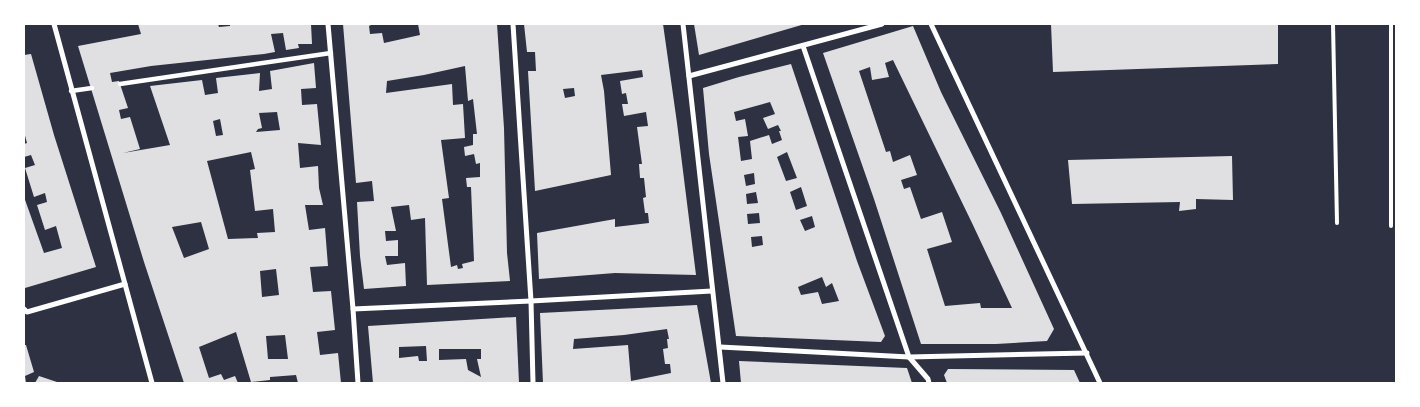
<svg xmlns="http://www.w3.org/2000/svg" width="1420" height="407" viewBox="0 0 1420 407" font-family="Helvetica,sans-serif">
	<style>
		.building { fill: #e0e0e3; fill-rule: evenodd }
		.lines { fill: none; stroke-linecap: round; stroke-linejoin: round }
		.service { stroke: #fff; stroke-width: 4 }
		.pedestrian { stroke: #fff; stroke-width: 4.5 }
		.minor { stroke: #fff; stroke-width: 5 }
	</style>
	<rect width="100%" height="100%" fill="#2d3142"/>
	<g class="building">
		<path d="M138,24H218L219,27L230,26V24H311L312,44H298L299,48L286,50L283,33L271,34L275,52L264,54L151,66L110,73L112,82L119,81L128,108L119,110L121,119L130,117L140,149L123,153L170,145L150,86L202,80L205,95L218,93L216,78L260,73L259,91L272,89L270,71L314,63L316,88L301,89L302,105L317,104L321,145L298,143L300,168L318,166L319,188L323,205H305L309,230L325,228L328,266L310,267L313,292L331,291L335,330L317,332L320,355L338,353L341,383H298L296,375L270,377V380L251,382L236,332L199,347L209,378L221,374L224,380L235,376L238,383H184L144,262L78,46L141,34ZM277,112L280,130L256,132L258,129L262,128L259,113ZM220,119L223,135L216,136L213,121ZM251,152L255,169L250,170L255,211L273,209L275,232L257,233L258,238L228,239L207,161ZM201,222L209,249L184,258L172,227ZM276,269L279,295L262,297L260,271ZM285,335L288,359H268L266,336Z"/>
		<path d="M343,24H373L369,26L370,34L382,33L384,43L420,35L418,24H497L504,128L507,253L510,281L427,285L425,218L411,220L409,205L391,207L396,231H385L386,241L398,240V256H385L387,265L405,263L406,286L364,289L360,256L357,202L374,201L372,181L356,183ZM465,66L468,101L473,99L477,134H473V145L464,147L465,156L474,154L476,164L480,163V177L466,178L467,187H471L474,261L462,264L463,268L458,269L457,265L451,267L442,199L449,198L441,140L465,138L463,104L453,105L452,84L386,93L387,81L424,75Z"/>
		<path d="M524,24H663L677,123L696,275L615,273L539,279L537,233L615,219V227L649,223L648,213H645L643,198L646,197L644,178H640L639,164H642L637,127L648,126L646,112L624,116L622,104H628L626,93L622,94L620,81L643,77L642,70L601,75L604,91L611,175L535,191L528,71H536L535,52H527ZM574,88L575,96L565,98L563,89Z"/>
		<polygon points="694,24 805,24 699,55"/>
		<polygon points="1051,24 1278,24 1278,64 1053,72"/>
		<path d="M913,26L941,92L1001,213L1054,329L1047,341L996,344H921L874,199L823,53ZM893,60L972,223L1012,308H981L980,303L945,306L927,249L952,242L942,212L921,219L910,187L904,189L901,180L917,175L910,155L893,162L890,151L886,152L859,71L870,67L872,80L889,77L885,63Z"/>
		<polygon points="31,54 54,135 96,267 25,288 24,287 24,197 44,253 62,248 56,226 45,230 37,205 47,202 45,193 34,197 25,168 35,165 31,155 24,157 24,144 27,143 24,132 24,55"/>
		<path d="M791,64L857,261L885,336L881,342L736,336L709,154L703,88L739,77ZM770,102L775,114L763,118L768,129L778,125L781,131H779L782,140L772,144L769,135L750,141L752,159L741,161L738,137L748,136L745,119L736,121L734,112ZM787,152L797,178L786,181L777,157ZM754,173L755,184L746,186L744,175ZM801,187L807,206L796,210L790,192ZM756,192L758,203L747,204L746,194ZM759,213L760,223L748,224L747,214ZM812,216L815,227L805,231L800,220ZM762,236L763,245L752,247L751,237ZM822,277L826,287L832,283L839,301L822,304L818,292L801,295L798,287Z"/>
		<polygon points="1232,156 1233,200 1196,199 1196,209 1179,211 1180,202 1072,204 1068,160"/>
		<path d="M697,305L711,383H543L540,313ZM667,329L669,339H667L668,348L663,349L665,364H670L671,373L631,381L628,345L573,349L574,339L624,335Z"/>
		<path d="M516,317L519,383H373L368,326ZM426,346L427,361H419L418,356L399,358V347ZM439,349H481V359H477L481,377L468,370L466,359L439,360Z"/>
		<polygon points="24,345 26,345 34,372 25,376 26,383 24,383"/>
		<polygon points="739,361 907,368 912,383 741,383"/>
		<polygon points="948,369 1074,370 1080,383 947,383 944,375"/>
		<polygon points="39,376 60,383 35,383"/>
	</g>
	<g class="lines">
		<g class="service">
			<polyline points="1333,24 1337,223"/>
			<polyline points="1391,24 1391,226"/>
		</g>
		<g class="pedestrian">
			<polyline points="120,84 331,53"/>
			<polyline points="71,91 92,88"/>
		</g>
		<g class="minor">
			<polyline points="54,24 152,383"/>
			<polyline points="328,24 353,309 358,383"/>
			<polyline points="513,24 531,301 533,383"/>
			<polyline points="683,24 723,383"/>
			<polyline points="931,24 1100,383"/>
			<polyline points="803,46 909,357 928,379 929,383"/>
			<polyline points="689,76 882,24"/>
			<polyline points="24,309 27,312 125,284"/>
			<polyline points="353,309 531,301 712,291"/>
			<polyline points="720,347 909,357 1087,353"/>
		</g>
	</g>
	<rect width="1420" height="407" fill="none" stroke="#ffffff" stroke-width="50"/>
</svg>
